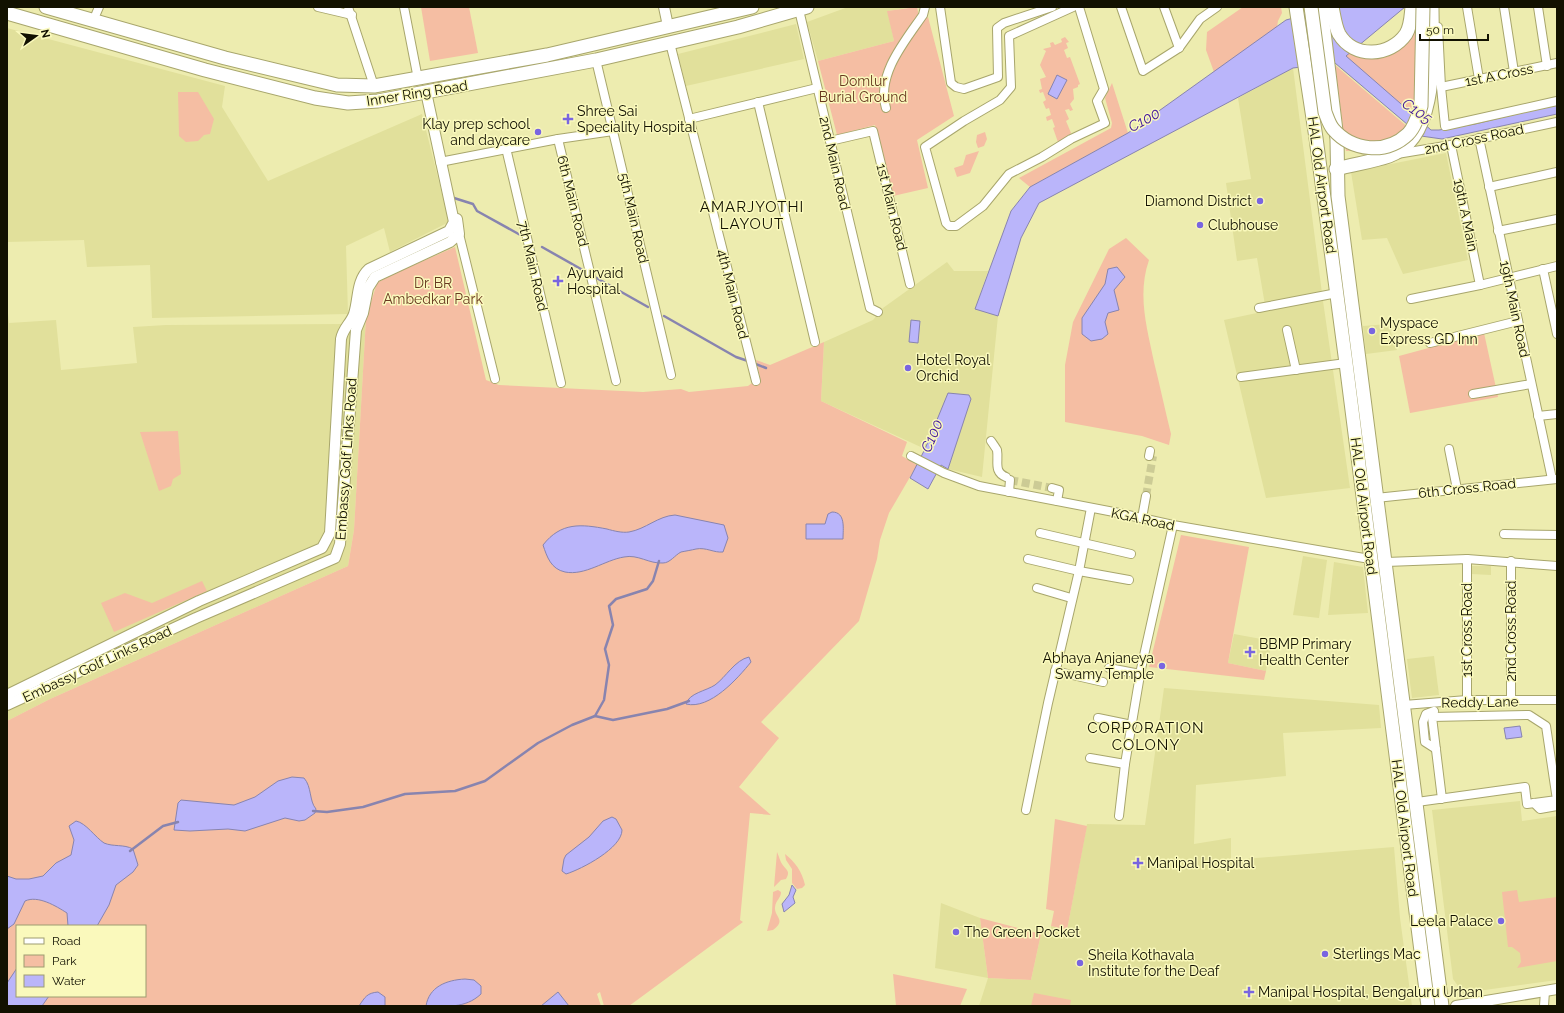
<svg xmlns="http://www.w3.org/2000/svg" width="1564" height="1013" viewBox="0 0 1564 1013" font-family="Raleway,sans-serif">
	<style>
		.built { fill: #e1e09b }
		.green { fill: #f5bea3; fill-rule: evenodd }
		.water { fill: #bab5fa; stroke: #8884af }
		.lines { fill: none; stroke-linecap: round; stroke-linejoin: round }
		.stream { stroke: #8884af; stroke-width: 2.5 }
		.minor-tunnel { stroke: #cccb95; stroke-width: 8; stroke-dasharray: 8 4; stroke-linecap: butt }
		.minor-casing { stroke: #a8a66c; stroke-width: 10 }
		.tertiary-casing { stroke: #a8a66c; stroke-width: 12 }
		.primary-casing { stroke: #a8a66c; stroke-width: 15 }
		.minor { stroke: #fff; stroke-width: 8 }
		.tertiary { stroke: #fff; stroke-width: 10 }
		.primary { stroke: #fff; stroke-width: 13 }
		.primary-bridge-casing { stroke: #a8a66c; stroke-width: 15; stroke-linecap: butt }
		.primary-bridge { stroke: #fff; stroke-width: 13 }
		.poi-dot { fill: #7965e0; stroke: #faf9bc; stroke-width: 1.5 }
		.labels { text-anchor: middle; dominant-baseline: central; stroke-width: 3; stroke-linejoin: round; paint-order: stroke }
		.street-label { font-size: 14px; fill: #121100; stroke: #faf9bc }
		.park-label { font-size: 14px; fill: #683920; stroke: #faf9bc }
		.poi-label { font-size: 14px; fill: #121100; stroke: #faf9bc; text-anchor: start }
		.water-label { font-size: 15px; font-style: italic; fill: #41159b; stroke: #faf9bc }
		.neighbourhood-label { font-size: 15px; letter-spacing: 1px; fill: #121100; stroke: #faf9bc }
	</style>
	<rect width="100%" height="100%" fill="#edecaf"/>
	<g class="built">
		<polygon points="848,7 913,7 888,11 894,41 818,61 807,22"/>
		<polygon points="796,24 804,59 686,86 678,54"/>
		<polygon points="7,28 225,86 222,107 268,181 422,114 449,222 390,252 384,228 346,246 348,314 152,318 150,265 87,267 84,240 7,242"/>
		<polygon points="1293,68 1323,301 1350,488 1266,498 1224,320 1266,311 1257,258 1237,261 1226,183 1251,179 1238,98"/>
		<polygon points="1446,153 1468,260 1403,274 1387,238 1362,240 1351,172"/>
		<polygon points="947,262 954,271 988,271 975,309 998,316 982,477 948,469 971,399 969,395 948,393 925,449 821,401 824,342 873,320 883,308"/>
		<polygon points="7,304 9,323 56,320 61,370 137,363 133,327 166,325 344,324 366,318 354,530 348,566 50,699 7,721"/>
		<polygon points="1388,324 1397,350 1366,354 1363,326"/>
		<polygon points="1303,556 1327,560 1319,618 1293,615"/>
		<polygon points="1334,562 1363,567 1368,613 1328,615"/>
		<polygon points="1471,566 1491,566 1491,575 1471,574"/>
		<polygon points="1234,634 1272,641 1266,671 1228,663"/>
		<polygon points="1434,656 1439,695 1412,698 1407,659"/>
		<polygon points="1164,688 1379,705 1381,728 1283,733 1286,776 1196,785 1194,844 1231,838 1231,860 1394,847 1400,918 1412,1006 979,1006 988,978 935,968 941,903 980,918 988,978 1031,980 1041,934 1050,936 1051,926 1067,930 1087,824 1145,825"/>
		<polygon points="1520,801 1522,821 1557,816 1557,980 1463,993 1453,979 1432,810"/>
	</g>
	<g class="green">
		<polygon points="421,7 469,7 478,53 430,61"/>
		<polygon points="917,7 920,22 928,17 954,116 917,140 928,188 893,196 875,125 837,135 818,61 894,41 887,11"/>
		<polygon points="1243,7 1281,7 1282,13 1278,21 1277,27 1214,72 1206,50 1207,32"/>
		<path d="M1416,23L1415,107L1407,110L1346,56L1350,51C1363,63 1390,61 1402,47C1407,40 1412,30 1416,23Z"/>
		<polygon points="1065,37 1069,42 1066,43 1068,48 1064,50 1067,58 1070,57 1080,84 1078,85 1078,87 1073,89 1074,99 1070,104 1073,110 1070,111 1069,109 1065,110 1069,119 1066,121 1071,133 1059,145 1053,128 1055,127 1052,119 1047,121 1046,117 1051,115 1049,108 1046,109 1043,102 1046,100 1043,92 1040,93 1039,90 1042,89 1040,79 1046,77 1040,65 1046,51 1043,49 1051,47 1050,43 1053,42 1055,45 1062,42 1061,39"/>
		<polygon points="1335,65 1410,129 1374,150 1346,151"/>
		<polygon points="1112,83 1128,133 1030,187 1019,178 1111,128 1112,123 1105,98"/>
		<polygon points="178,92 198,92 214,119 210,134 204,135 198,141 186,142 179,136"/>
		<polygon points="985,132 987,139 984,146 978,148 976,142 977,135"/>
		<polygon points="979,151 970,173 957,177 954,168 963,165 966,155"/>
		<path d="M1126,238L1149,260C1137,295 1147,328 1154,362C1160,386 1165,410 1171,434L1169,445L1142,436L1065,422V365L1073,322L1109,249Z"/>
		<path d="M455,247L486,380L499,385L643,392L681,389L689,392L748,386L760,377L756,360L770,365L824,342L821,401L907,442L902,456L917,465L889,513L880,540L877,559L859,621L761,722L779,738L739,787L771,815L750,813L740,920L743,922L629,1006H604L600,992L597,994L601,1006H569L558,992L541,1006H7V721L50,699L348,566L354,530L366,318L377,283L391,275ZM17,926H145V996H17Z"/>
		<polygon points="1484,333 1498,397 1410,413 1399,356"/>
		<polygon points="178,431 181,474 173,479 171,486 159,491 140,432"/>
		<polygon points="1181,535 1249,547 1228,663 1266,671 1264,680 1149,667"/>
		<polygon points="202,581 207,591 114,632 101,603 125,593 152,603"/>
		<polygon points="1055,819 1087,826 1067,930 1051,926 1054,911 1046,909"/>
		<path d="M777,852C779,856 780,861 782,864C786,870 791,871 786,879L781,880L774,887Z"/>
		<path d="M785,854C795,862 802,871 805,885L802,888L797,889L792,883V869L786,860Z"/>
		<path d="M778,890L781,892C781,898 776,900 775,907C774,917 787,920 773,930L767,931L772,913L773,892Z"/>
		<polygon points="1517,890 1519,902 1557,897 1557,961 1517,968 1521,962 1520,953 1512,947 1508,947 1502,892"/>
		<polygon points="980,918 1041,934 1031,980 988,978"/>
		<polygon points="893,974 967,989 960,1006 896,1006"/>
		<polygon points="1034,993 1071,1000 1070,1006 1031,1006"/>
	</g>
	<g class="water">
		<polygon points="1334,7 1405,7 1346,56 1431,130 1439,130 1475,124 1557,104 1557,114 1442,139 1421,136 1335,63 1293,68 1039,203 1021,238 998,316 975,309 1011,211 1030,187 1128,133 1286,20"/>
		<polygon points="1057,75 1067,80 1057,99 1048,94"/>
		<polygon points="1117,267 1125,277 1114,290 1119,310 1108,313 1105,322 1108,334 1102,339 1091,341 1082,334 1082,318 1105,284 1108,269"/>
		<polygon points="911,320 920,321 918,343 909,342"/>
		<polygon points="948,393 969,395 971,399 948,469 941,465 928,489 910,478 925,449"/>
		<path d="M832,512C846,512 843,529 843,539H806V524H825L828,514Z"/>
		<path d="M675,515L724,525L728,538L723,552C714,553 706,547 696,549C692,550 686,551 681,552C675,555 670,563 663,563C649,564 638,554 624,557C605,560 585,576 565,572C551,569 547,557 543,545C561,522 581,524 607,529C614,531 622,533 629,532C646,529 658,516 675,515Z"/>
		<path d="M749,657L751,662C738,678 710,710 686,704C689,693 706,691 715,685C726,677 735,660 749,657Z"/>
		<polygon points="1520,726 1522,737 1506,739 1504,728"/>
		<path d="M292,777L304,778C312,787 309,801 316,809L315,813L305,820L299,821L285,818L245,831L228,829L190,831L174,830L178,803L181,800L234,805L255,797L278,781Z"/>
		<path d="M612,817L616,819L622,830C622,848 582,869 566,874L562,871L564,859L566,855L589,837L603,821Z"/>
		<path d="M76,821C86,823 95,837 104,843C113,847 124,844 133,849L138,865L133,872L116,885L109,905L97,926H68L67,913C56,906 38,895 25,901L14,924L7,929V876L16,879H29L43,876L56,863L71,855L74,840L69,826Z"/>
		<polygon points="792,885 796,890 793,897 795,903 784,912 782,904 789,895"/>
		<polygon points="17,968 17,996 49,996 42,1006 7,1006 7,983"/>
		<path d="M465,979L474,980L481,986V994C465,1009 446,1006 426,1006C429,987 446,980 465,979Z"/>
		<path d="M378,992L385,997V1006H359C365,997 367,993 378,992Z"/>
		<polygon points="558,992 569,1006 541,1006"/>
	</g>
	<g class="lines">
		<g class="stream">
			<polyline points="454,198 473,204 477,211 524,237"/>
			<polyline points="542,247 588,273"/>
			<polyline points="593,276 648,307"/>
			<polyline points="664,316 736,357 748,361"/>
			<polyline points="753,363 766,368"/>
			<polyline points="595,716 613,720 667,709 689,701"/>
			<polyline points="313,811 327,812 363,807 405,794 455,791 485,781 538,743 572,725 595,716 604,700 609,665 605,649 613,625 609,606 616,599 647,589 653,581 659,561"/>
			<polyline points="130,851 163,826 178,822"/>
		</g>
		<g class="minor-tunnel">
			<polyline points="1010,480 1052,488"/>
			<polyline points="1146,496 1153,456"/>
		</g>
		<g class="minor-casing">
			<g id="minor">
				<polyline points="318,7 352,15"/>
				<polyline points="348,7 374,86"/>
				<polyline points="404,7 418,79"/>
				<polyline points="940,7 951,83 956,87 964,89 998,77 997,28 1004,23 1052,7"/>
				<polyline points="1073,7 1009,36 1011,87 1000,100 964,121 925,147 946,223 949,226 956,226 983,206 1009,174 1042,157 1071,139 1105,123 1097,101 1104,89 1079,7"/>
				<polyline points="1121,7 1143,71 1179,48 1200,19 1217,7"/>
				<polyline points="1164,7 1179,48"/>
				<polyline points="1467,7 1479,79"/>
				<polyline points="1504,7 1514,72"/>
				<polyline points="1538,7 1547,66"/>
				<polyline points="799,10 870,308 878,312"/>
				<polyline points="93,21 99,7"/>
				<polyline points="1438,27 1441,87 1445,126 1557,101"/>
				<polyline points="670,43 756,381"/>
				<polyline points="596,60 671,375"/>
				<polyline points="1441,87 1557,63"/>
				<polyline points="758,102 815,342"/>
				<path d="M886,108C876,75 905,41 923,15L925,7"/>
				<polyline points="689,119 817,88"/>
				<polyline points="1479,138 1552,479"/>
				<polyline points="558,139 616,381"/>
				<polyline points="830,141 873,131 910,284"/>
				<polyline points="1451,145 1480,285"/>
				<polyline points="506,148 561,383"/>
				<polyline points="1397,154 1451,145 1557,122"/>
				<polyline points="440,162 558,139 613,131"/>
				<polyline points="1489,187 1557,172"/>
				<polyline points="1498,231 1557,219"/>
				<polyline points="459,234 495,379"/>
				<polyline points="1543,269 1557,334"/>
				<polyline points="1411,299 1480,285 1557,266"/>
				<polyline points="1259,308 1337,293"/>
				<polyline points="1287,330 1296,370"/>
				<polyline points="1430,343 1518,321"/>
				<polyline points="1241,377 1346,363"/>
				<polyline points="1473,394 1531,384"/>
				<polyline points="1538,416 1557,414"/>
				<path d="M991,441C993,444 996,448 997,450C999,461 993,472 1006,477"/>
				<polyline points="1449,449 1457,489"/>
				<polyline points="911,456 944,473 979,486 1119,513 1173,525 1364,558 1371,557"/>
				<polyline points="1149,456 1150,451"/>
				<polyline points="1052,488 1059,490 1057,501"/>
				<polyline points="1009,492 1010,480"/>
				<polyline points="1376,498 1557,479"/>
				<polyline points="1142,518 1146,496"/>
				<polyline points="1040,533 1131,554"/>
				<polyline points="1504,534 1557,535"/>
				<polyline points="1028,559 1079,571 1129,580"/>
				<polyline points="1386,562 1467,559 1557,566"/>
				<polyline points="1037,588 1071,598"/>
				<polyline points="1109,668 1140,674"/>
				<polyline points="1055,671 1103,682"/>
				<polyline points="1467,700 1467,559"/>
				<polyline points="1511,701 1511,561"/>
				<polyline points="1404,705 1467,700 1557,700"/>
				<polyline points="1434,711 1426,714 1423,722 1425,742 1436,749"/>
				<polyline points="1098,718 1132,725"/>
				<polyline points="1090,758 1125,764"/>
				<polyline points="1417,802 1525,787 1527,804 1557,800 1546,726 1529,715 1432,717 1442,799"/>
				<polyline points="1534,803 1540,809 1557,806"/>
				<polyline points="1026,810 1048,703 1079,571 1091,508"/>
				<polyline points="1119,816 1125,764 1141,669 1173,525"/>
				<polyline points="1544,1006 1545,991"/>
			</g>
		</g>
		<g class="tertiary-casing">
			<g id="tertiary">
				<polyline points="664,7 668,26"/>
				<path d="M7,695L199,601L322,548L330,533L341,339C343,328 351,323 354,314C359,298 356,281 369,269L449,231L454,222L426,92"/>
				<polyline points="7,705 196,618 335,558 340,544 356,330 363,313 368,288 375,277 450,242 459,234 457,219"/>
				<polyline points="1456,1006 1557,989"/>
			</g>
		</g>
		<g class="primary-casing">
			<g id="primary">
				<polyline points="46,7 225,58 337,85 374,86 547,55 752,7"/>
				<polyline points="1296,7 1316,138 1346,363 1428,1006"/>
				<polyline points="1321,7 1337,139 1338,196 1442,1006"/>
				<path d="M1332,7C1334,16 1335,26 1339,34C1354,59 1390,57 1406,34C1411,26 1411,16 1412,7"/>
				<polyline points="7,13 205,70 315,98 348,103 378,101 596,60 738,27 807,7"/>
				<path d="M1336,169C1354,164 1372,162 1389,156C1440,138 1432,50 1432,7"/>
			</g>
		</g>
		<use href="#minor" class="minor"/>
		<use href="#tertiary" class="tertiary"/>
		<use href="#primary" class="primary"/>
		<g class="primary-bridge-casing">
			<path id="primary-bridge" d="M1311,7L1325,112C1327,117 1329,124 1333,129C1352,151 1386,155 1408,134C1415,127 1418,116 1421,106L1423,7"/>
		</g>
		<use href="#primary-bridge" class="primary-bridge"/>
	</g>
	<g class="poi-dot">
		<path d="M566 113h4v4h4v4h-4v4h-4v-4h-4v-4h4z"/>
		<circle cx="538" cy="132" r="4"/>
		<circle cx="1260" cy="201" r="4"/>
		<circle cx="1200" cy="225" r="4"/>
		<path d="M556 275h4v4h4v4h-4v4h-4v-4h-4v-4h4z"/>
		<circle cx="1372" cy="331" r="4"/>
		<circle cx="908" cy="368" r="4"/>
		<path d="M1248 646h4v4h4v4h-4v4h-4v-4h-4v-4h4z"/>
		<circle cx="1162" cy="666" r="4"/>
		<path d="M1136 857h4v4h4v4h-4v4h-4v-4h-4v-4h4z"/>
		<circle cx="1501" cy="921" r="4"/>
		<circle cx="956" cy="932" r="4"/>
		<circle cx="1325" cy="954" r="4"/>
		<circle cx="1080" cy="963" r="4"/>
		<path d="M1247 986h4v4h4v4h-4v4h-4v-4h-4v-4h4z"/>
	</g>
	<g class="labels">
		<g class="street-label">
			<text transform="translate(1499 75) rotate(-11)">1st A Cross</text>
			<text transform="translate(417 93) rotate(-9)">Inner Ring Road</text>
			<text transform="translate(1474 139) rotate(-12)">2nd Cross Road</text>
			<text transform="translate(835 163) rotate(77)">2nd Main Road</text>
			<text transform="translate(1322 185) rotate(82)">HAL Old Airport Road</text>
			<text transform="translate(573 201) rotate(76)">6th Main Road</text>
			<text transform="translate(892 207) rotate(76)">1st Main Road</text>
			<text transform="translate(1466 215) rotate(78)">19th A Main</text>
			<text transform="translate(634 218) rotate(77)">5th Main Road</text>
			<text transform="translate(533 266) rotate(77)">7th Main Road</text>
			<text transform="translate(733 294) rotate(76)">4th Main Road</text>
			<text transform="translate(1515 309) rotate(78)">19th Main Road</text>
			<text transform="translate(346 459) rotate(-86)">Embassy Golf Links Road</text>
			<text transform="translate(1467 488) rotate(-6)">6th Cross Road</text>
			<text transform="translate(1364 506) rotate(83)">HAL Old Airport Road</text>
			<text transform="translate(1143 519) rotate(12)">KGA Road</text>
			<text transform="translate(1467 630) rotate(-90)">1st Cross Road</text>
			<text transform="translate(1511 631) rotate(-90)">2nd Cross Road</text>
			<text transform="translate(97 664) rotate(-25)">Embassy Golf Links Road</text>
			<text transform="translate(1480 702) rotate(-1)">Reddy Lane</text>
			<text transform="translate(1405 828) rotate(83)">HAL Old Airport Road</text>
		</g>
		<g class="park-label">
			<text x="863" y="81">Domlur<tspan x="863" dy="16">Burial Ground</tspan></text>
			<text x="433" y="283">Dr. BR<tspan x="433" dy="16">Ambedkar Park</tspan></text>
		</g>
		<g class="poi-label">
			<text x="577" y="111">Shree Sai<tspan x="577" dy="16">Speciality Hospital</tspan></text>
			<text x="530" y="124" text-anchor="end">Klay prep school<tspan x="530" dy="16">and daycare</tspan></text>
			<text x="1252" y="201" text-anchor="end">Diamond District</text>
			<text x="1208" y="225">Clubhouse</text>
			<text x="567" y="273">Ayurvaid<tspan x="567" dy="16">Hospital</tspan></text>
			<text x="1380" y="323">Myspace<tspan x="1380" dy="16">Express GD Inn</tspan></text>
			<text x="916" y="360">Hotel Royal<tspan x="916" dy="16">Orchid</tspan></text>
			<text x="1259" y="644">BBMP Primary<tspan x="1259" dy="16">Health Center</tspan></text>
			<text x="1154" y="658" text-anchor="end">Abhaya Anjaneya<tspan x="1154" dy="16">Swamy Temple</tspan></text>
			<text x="1147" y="863">Manipal Hospital</text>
			<text x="1493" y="921" text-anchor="end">Leela Palace</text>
			<text x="964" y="932">The Green Pocket</text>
			<text x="1333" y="954">Sterlings Mac</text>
			<text x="1088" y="955">Sheila Kothavala<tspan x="1088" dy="16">Institute for the Deaf</tspan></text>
			<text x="1258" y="992">Manipal Hospital, Bengaluru Urban</text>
		</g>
		<g class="water-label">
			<text transform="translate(1417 111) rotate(34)">C105</text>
			<text transform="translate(1144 120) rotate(-29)">C100</text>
			<text transform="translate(932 436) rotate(-67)">C100</text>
		</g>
		<g class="neighbourhood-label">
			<text x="752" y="207">AMARJYOTHI<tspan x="752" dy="17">LAYOUT</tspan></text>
			<text x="1146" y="728">CORPORATION<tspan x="1146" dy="17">COLONY</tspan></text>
		</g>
	</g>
	<rect width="1564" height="1013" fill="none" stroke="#121100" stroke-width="16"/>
	<rect x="16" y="925" width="130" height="72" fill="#faf9bc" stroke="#9d9c71"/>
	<rect x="24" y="938" width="20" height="6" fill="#ffffff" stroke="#9d9c71"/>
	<text x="52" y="945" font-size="12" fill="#121100">Road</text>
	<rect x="24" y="955" width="20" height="12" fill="#f5bea3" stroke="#9d9c71"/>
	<text x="52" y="965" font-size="12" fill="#121100">Park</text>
	<rect x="24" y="975" width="20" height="12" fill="#bab5fa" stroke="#9d9c71"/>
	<text x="52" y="985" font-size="12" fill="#121100">Water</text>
	<g transform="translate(36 36) rotate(76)" stroke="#faf9bc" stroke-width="3" paint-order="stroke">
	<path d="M0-3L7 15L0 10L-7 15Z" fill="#121100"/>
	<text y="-6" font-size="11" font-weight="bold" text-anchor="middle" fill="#121100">N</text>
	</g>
	<path d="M1420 34v6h68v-6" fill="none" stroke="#121100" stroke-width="2"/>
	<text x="1426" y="34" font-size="12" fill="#121100" stroke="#faf9bc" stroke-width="3" paint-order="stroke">50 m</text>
</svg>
